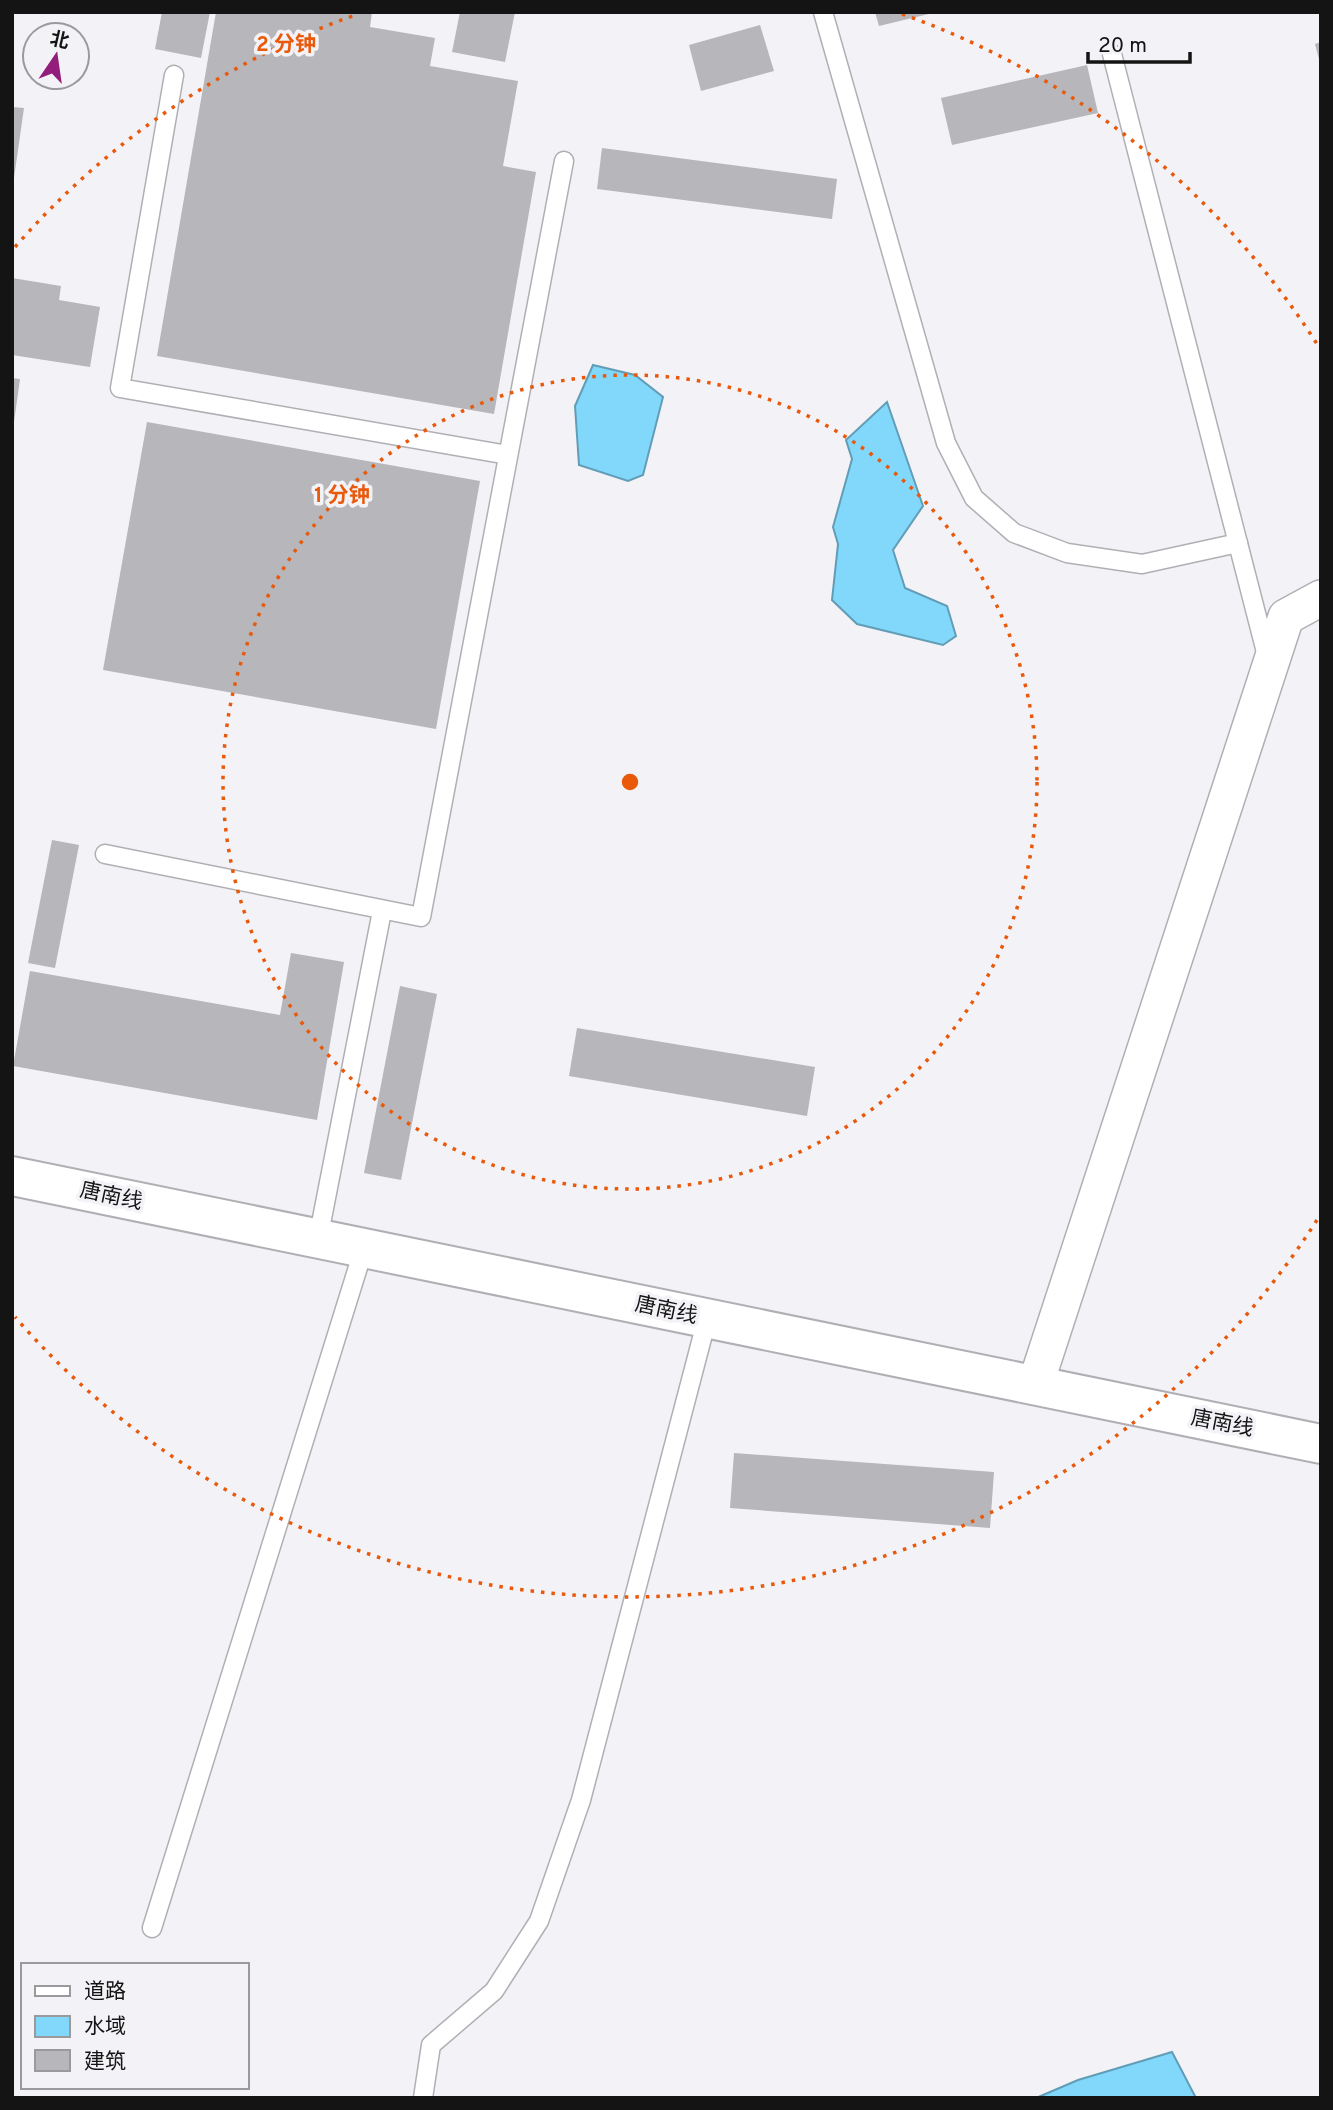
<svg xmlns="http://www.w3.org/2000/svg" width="1333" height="2110" viewBox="0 0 1333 2110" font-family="Overpass,'Noto Sans SC',sans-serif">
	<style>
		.water { fill: #82d8fb; stroke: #619db6; stroke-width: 2 }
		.building { fill: #b7b6ba }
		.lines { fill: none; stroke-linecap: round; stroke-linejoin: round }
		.lane-casing { stroke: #b1afb4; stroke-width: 21 }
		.street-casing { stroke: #b1afb4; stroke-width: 38 }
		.secondary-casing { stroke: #b1afb4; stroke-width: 42 }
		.lane { stroke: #fff; stroke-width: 18 }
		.street { stroke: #fff; stroke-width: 35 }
		.secondary { stroke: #fff; stroke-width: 38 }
		.ring { fill: none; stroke: #e8590c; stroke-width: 3.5; stroke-dasharray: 3.5 7 }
		.labels { text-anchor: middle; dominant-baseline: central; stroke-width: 7; stroke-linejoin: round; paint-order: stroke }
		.street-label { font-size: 21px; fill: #141415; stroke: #f3f2f6 }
		.centre { fill: #e8590c; stroke: #f3f2f6; stroke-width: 3.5 }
		.ring-label { font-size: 21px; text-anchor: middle; font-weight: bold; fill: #e8590c; stroke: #f3f2f6; stroke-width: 7; stroke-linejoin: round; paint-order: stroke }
	</style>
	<rect width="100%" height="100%" fill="#f3f2f6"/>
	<g class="water">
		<polygon points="593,365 635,375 663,397 643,475 628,481 579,465 575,406"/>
		<polygon points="887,402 923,506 893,550 905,588 947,606 956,636 943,645 857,624 832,600 838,544 833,527 852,459 846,440"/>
		<polygon points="1172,2052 1196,2098 1036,2098 1078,2080"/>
	</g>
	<g class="building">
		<polygon points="162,12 210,12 201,58 155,49"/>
		<polygon points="216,12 372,12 370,27 435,38 430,66 518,81 503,166 536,172 494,414 157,356"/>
		<polygon points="460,12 515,12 505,62 452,52"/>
		<polygon points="875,12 933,12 933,13 879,26"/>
		<polygon points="760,25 774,71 701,91 689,45"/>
		<polygon points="1321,42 1321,62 1320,63 1315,44"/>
		<polygon points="1087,65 1098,113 952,145 941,98"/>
		<polygon points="12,107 24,108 14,178 12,178"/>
		<polygon points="602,148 837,179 832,219 597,189"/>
		<polygon points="12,278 61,286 59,300 100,307 90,367 12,355"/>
		<polygon points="12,378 20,379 14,422 12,422"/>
		<polygon points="147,422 480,481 436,729 103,670"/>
		<polygon points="52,840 79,845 55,968 28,963"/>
		<polygon points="291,953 344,962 317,1120 13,1066 30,971 280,1015"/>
		<polygon points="400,986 437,994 401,1180 364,1173"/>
		<polygon points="577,1028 815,1067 807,1116 569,1076"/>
		<polygon points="734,1453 994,1472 990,1528 730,1508"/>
	</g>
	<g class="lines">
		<g class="lane-casing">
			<g id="lane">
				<polyline points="823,12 946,443 974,498 1014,533 1067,553 1142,564 1238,543"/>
				<polyline points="1112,54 1267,656"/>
				<polyline points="174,75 120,388 508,455"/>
				<polyline points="105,854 421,917 564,161"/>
				<polyline points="318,1239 382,911"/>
				<polyline points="152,1928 364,1248"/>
				<polyline points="423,2098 431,2045 494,1991 539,1921 581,1800 707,1319"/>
			</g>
		</g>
		<g class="street-casing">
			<polyline id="street" points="1035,1386 1286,617 1321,598"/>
		</g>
		<g class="secondary-casing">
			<polyline id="secondary" points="12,1176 1321,1444"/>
		</g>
		<use href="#lane" class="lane"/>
		<use href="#street" class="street"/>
		<use href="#secondary" class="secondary"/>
	</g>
	<g class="ring">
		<circle cx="630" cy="782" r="407"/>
		<path d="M1317 1220A815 815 0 0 1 15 1317M15 247A815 815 0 0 1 358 14M902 14A815 815 0 0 1 1317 344"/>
	</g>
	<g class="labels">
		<g class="street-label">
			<text transform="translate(111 1197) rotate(12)">唐南线</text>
			<text transform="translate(666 1311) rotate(12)">唐南线</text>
			<text transform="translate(1222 1424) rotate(11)">唐南线</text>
		</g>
	</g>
	<circle cx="630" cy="782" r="10" class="centre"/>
	<g class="ring-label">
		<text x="286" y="51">2 分钟</text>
		<text x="342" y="502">1 分钟</text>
	</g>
	<rect width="1333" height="2110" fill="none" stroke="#141415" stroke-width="28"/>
	<rect x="21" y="1963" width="228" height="126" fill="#f3f2f6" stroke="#9a999c" stroke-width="2"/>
	<rect x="35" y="1986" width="35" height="10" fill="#ffffff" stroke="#9a999c" stroke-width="2"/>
	<text x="84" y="1998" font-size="21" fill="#141415">道路</text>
	<rect x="35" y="2016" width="35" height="21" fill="#82d8fb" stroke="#9a999c" stroke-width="2"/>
	<text x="84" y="2033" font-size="21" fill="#141415">水域</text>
	<rect x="35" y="2050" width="35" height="21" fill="#b7b6ba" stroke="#9a999c" stroke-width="2"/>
	<text x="84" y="2068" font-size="21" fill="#141415">建筑</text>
	<g transform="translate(56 56) rotate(13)"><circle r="33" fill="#f3f2f6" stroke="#9a999c" stroke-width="2"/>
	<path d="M0-5L12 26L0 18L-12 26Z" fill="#931d7b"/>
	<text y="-10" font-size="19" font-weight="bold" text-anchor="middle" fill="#141415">北</text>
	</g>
	<path d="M1088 52v10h102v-10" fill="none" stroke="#141415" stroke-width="3.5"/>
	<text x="1098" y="52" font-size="21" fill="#141415" stroke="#f3f2f6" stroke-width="5" paint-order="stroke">20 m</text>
</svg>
